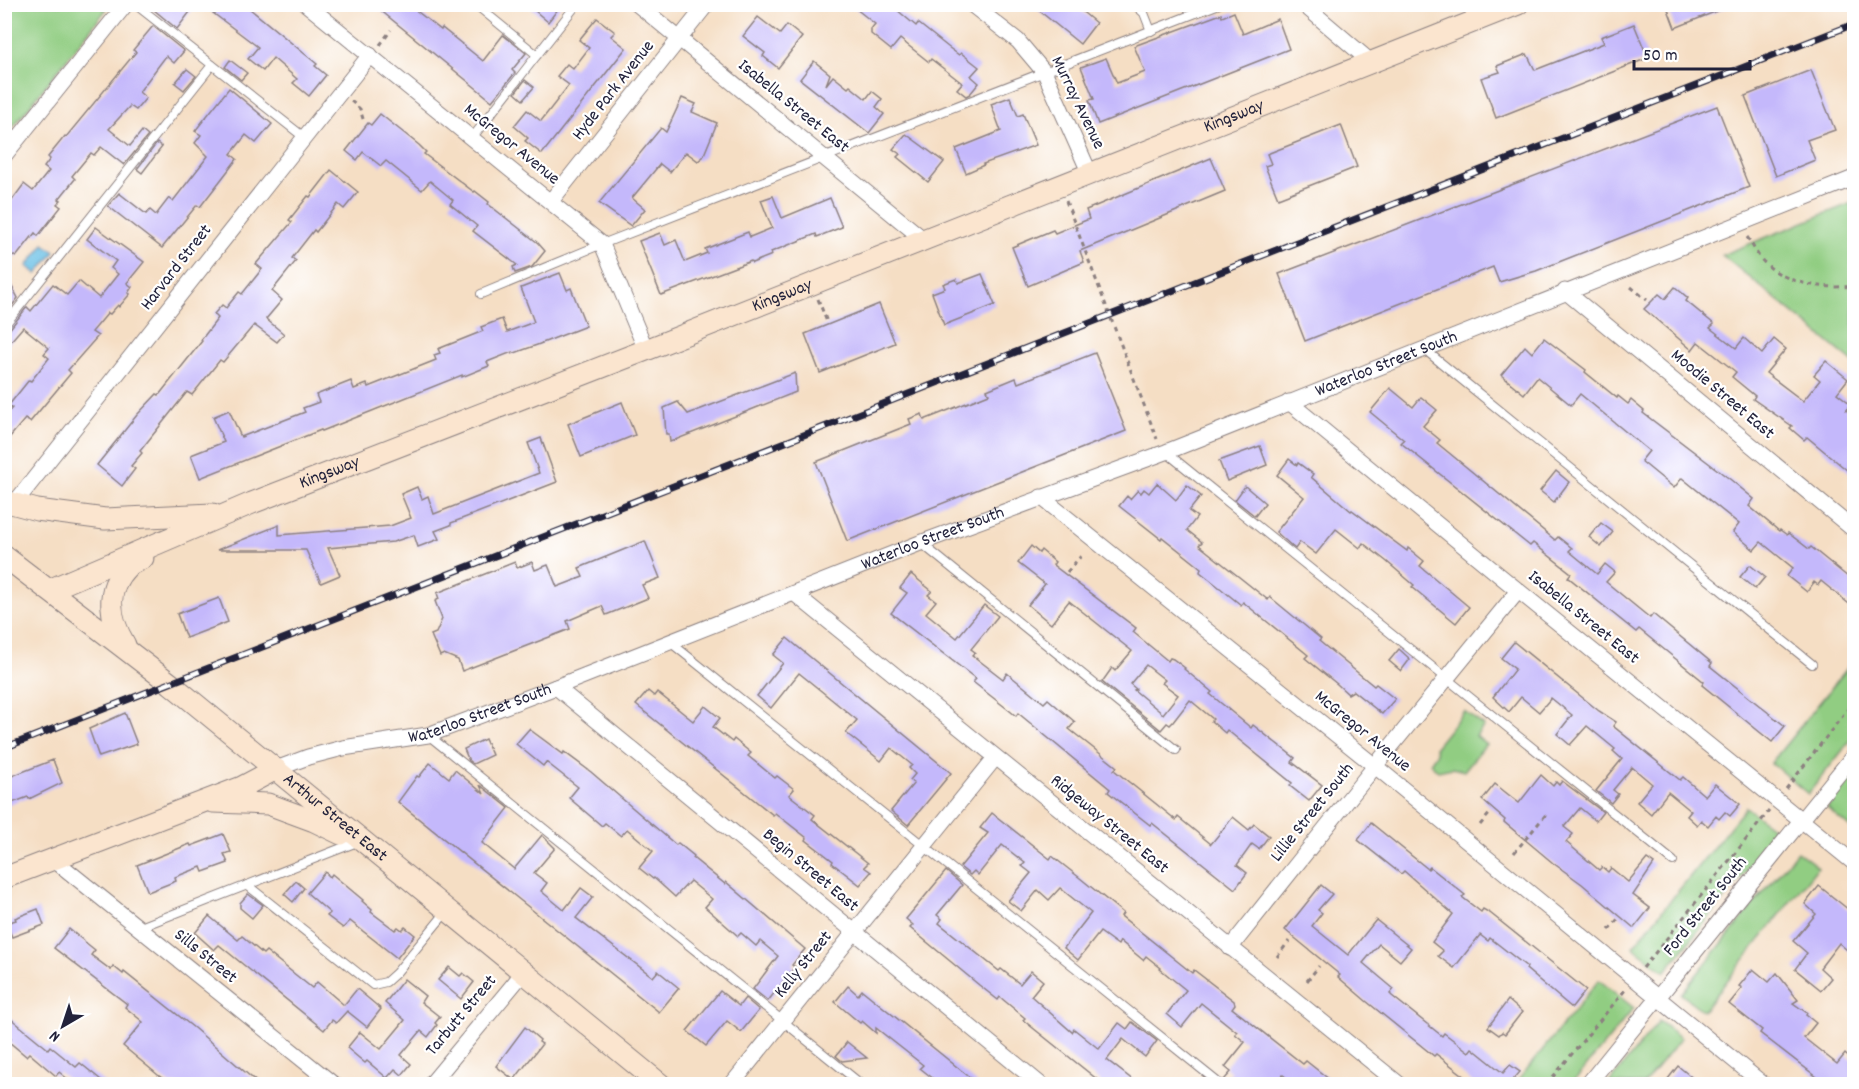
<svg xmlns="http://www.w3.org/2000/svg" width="1859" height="1089" viewBox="0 0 1859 1089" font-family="Dekko,sans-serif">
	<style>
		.green { fill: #91cd82; stroke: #5a785e; stroke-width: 1.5 }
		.water { fill: #68bfe5; stroke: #457090; stroke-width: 1.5 }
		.building { fill: #c4b8fb; fill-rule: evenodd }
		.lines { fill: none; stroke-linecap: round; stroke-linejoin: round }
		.lane-casing { stroke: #8c8080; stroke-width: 10 }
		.street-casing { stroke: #8c8080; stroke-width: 17 }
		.secondary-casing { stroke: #8c8080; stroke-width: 23 }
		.path { stroke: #8c8080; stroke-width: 3; stroke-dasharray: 4.5 4.5; stroke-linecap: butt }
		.lane { stroke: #fff; stroke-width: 8 }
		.street { stroke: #fff; stroke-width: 15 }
		.secondary { stroke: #fbe5cf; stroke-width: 21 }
		.rail-casing { stroke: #22223b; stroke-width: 7 }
		.rail { stroke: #fff; stroke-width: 4.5; stroke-dasharray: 14; stroke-linecap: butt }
		.labels { text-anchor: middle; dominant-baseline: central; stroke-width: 4.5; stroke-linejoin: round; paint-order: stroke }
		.street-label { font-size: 18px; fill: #22223b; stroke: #fff }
	</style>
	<rect width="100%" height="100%" fill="#fff"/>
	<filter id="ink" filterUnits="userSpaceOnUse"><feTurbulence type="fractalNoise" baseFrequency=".0167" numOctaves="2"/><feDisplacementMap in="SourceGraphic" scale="12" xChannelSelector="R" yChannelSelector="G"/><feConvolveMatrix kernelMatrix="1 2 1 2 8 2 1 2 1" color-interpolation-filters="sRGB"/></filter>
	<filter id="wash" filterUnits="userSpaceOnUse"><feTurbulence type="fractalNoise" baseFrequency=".008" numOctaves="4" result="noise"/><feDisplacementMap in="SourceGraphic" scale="24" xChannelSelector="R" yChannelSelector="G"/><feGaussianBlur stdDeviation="1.35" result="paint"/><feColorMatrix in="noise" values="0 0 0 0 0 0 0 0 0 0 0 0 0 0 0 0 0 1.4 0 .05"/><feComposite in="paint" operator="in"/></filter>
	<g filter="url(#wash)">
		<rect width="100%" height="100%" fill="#f5dec4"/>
		<g class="green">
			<polygon points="5,4 99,5 106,10 5,137"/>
			<polygon points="1854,202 1854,363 1722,255"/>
			<polygon points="1854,660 1854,736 1808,794 1771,763"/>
			<polygon points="1464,711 1484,726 1476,736 1486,744 1464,771 1452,768 1438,771 1430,763 1436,754 1435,747"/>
			<polygon points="1854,775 1854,831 1827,808"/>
			<polygon points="1746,807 1778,832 1665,972 1633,947"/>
			<polygon points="1797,851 1818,867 1703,1011 1681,994"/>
			<polygon points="1599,980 1634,1008 1572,1084 1515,1084"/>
			<polygon points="1659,1021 1681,1038 1644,1084 1608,1084"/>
		</g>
		<polygon class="water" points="44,244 55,252 37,274 27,266"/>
		<g id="blocks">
			<g class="building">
				<polygon points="147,4 196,4 177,29"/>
				<polygon points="201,4 244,4 317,64 315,66 326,75 309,96 293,83 297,79 273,58 263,71 248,59 258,47"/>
				<polygon points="527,4 562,4 548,22"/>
				<polygon points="850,4 890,4 916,26 918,23 948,47 959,55 961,53 979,67 971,76 979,83 970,94 966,96 957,89 962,83 931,59 929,62 900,39 891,50 871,34 871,29 875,24"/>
				<polygon points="1031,4 1073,4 1096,23 1080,44"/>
				<polygon points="1666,4 1732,4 1732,5 1675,28"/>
				<polygon points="374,5 409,5 441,30 442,28 483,61 503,35 526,53 512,70 515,73 492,101"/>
				<polygon points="1234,12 1243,34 1278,19 1289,49 1098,124 1089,100 1094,99 1081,67 1106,58 1117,83 1145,72 1134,46 1221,14 1222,17"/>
				<polygon points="758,17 780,34 787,25 802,37 778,68 763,56 765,53 743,36"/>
				<polygon points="597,18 615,32 611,36 626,48 542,154 525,141 528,138 514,126 527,110 541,121 569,85 557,76 567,64 573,69 589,48 579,40"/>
				<polygon points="1634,24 1648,58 1496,118 1481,78 1500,72 1497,66 1527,54 1535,70 1604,43 1601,37"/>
				<polygon points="153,26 184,51 174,63 166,56 139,92 146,98 136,110 130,106 109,129 130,146 142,131 148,136 124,165 101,147 94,155 91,153 72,176 75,179 59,199 61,200 57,204 61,207 38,236 35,233 16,257 4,249 4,211 24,184 33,191 49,171 44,167 50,159 48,157 65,136 66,137 136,52 133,50"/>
				<polygon points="230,60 247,73 241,80 225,67"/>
				<polygon points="814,61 830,74 826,85 833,76 848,88 850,86 866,99 872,91 882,99 876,107 884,114 869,133 800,79"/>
				<polygon points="187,69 196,76 184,90 175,83"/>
				<polygon points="1811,70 1835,130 1807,140 1815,160 1776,176 1745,96"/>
				<polygon points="525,80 534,87 523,100 515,93"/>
				<polygon points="229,88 272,124 256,143 246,135 231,154 237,159 200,207 197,205 162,248 108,206 119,193 146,214 150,210 156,215 169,198 173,201 208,156 195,143 201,135 195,131"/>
				<polygon points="1010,97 1018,116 1023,114 1036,145 983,164 984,165 966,173 956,149 1001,131 991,104"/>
				<polygon points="682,98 696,104 692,112 717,123 703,157 698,161 686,152 670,172 660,164 632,198 645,209 631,226 599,203 661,128 666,132"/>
				<polygon points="1717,106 1749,187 1536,271 1499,282 1493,267 1305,341 1279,274"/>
				<polygon points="380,114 419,145 426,152 424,154 474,192 475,191 489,202 488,204 538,243 545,251 532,267 515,273 513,267 517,265 473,231 477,226 450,204 453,200 430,181 422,190 386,161 381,166 363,152 357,160 346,151 368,123 371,125"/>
				<polygon points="1341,125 1357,167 1278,198 1265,166 1271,164 1267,154"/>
				<polygon points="906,134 944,162 928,182 897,157 900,154 893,149"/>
				<polygon points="157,143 162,147 142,173 137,169"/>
				<polygon points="1211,158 1225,191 1080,251 1084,262 1028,286 1012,247 1053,230 1055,233 1089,219 1086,210"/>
				<polygon points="331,170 358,192 344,209 338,204 316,232 314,230 292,258 296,261 272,291 282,300 266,319 284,334 277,342 254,325 223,362 220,360 192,395 187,392 140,451 142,453 131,466 135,469 122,486 97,465 137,415 157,394 159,395 202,341 201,340 218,318 214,314 222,305 226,308 239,292 242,294 262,269 256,264 292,222 289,220 308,196 310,197"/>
				<polygon points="773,196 782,218 830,198 842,227 817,237 816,234 771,252 772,255 752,263 751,261 661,295 639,241 660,233 665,245 676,240 685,262 707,253 705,249 748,232 750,237 772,228 761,200"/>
				<polygon points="96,227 144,262 127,283 132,287 128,293 130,294 119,307 118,305 110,314 108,313 92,332 98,336 68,370 71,373 30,422 25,419 4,444 4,417 12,408 9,405 29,380 31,381 49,358 44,354 49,348 23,327 4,349 4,332 9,330 27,307 31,311 53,284 67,295 79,281 99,298 118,274 111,268 116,261 87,239"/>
				<polygon points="4,272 18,298 4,316"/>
				<polygon points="560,273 567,290 571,288 586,326 537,345 512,354 512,352 487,362 489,366 462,377 462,375 322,431 321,430 200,478 191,455 224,442 213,417 229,410 241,437 305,412 303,408 319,402 316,395 351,381 354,389 367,384 368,387 436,360 434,355 440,353 438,349 483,331 481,327 502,319 507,332 534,322 521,288"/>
				<polygon points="982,274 995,305 944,325 932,293 945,288 943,284 956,279 958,283"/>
				<polygon points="1675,287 1688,298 1686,301 1714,324 1710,328 1736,348 1744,338 1762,354 1774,339 1786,349 1766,373 1803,401 1820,380 1814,375 1826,361 1848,379 1837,393 1851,404 1846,410 1854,417 1854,476 1807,437 1804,440 1790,428 1792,426 1753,399 1755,396 1732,377 1736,372 1698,342 1692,350 1644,309 1659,294 1665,299"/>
				<polygon points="879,304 895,343 820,373 805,334"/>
				<polygon points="1544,338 1586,370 1585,372 1617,398 1618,396 1628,404 1631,400 1644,411 1643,413 1731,480 1754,499 1749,506 1779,531 1780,530 1787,535 1788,533 1809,549 1811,547 1854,582 1854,608 1821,581 1818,585 1814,582 1807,592 1787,576 1793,568 1761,542 1754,550 1733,532 1739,524 1682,478 1674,488 1641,461 1649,451 1580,394 1571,405 1537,377 1524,394 1501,375 1525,346 1532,353"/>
				<polygon points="1095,353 1126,431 847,541 816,462 911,424 909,419 922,414 924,420 989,394 987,390 1016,378 1018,383"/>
				<polygon points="795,373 796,392 670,442 669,434 666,434 664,408 678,402 688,414"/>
				<polygon points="1390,388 1413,407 1421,397 1437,410 1423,426 1440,440 1437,443 1555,540 1558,537 1572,548 1569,551 1597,574 1605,564 1615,572 1606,582 1650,618 1653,614 1712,663 1710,666 1785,726 1772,742 1702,685 1704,682 1666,651 1639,629 1636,632 1568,577 1571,573 1533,543 1530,546 1401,443 1404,440 1370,412"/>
				<polygon points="622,402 635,435 581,457 568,424"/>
				<polygon points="541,438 557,482 451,523 451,525 435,531 439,539 418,547 414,535 393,542 328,548 340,575 321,583 306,550 217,550 279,525 279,535 390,526 411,518 401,494 417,487 422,499 428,496 434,514 539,473 528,443"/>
				<polygon points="1260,446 1267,465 1227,481 1219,461"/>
				<polygon points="1289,459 1297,465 1298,463 1313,474 1311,477 1351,511 1352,510 1407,551 1408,548 1424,561 1420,566 1469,607 1456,623 1412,587 1414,585 1386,561 1363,543 1360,548 1336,529 1316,554 1300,542 1295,549 1276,532 1304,497 1277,475"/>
				<polygon points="1556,471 1569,482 1554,502 1540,491"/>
				<polygon points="1157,483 1176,500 1187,485 1201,496 1189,511 1197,517 1187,530 1202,542 1199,545 1268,600 1270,597 1321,639 1319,641 1374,686 1376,684 1395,699 1382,714 1353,691 1348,694 1337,684 1305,658 1308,655 1243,602 1241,605 1209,579 1200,572 1201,568 1162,537 1161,539 1119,506 1127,496 1130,499 1138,490 1141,493 1144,489 1149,493"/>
				<polygon points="1245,486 1265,503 1255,516 1235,500"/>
				<polygon points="1601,523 1613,532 1601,547 1589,537"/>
				<polygon points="645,541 660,578 642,585 648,598 606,615 602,606 567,621 570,629 462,671 458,660 444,654 440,656 431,635 436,633 442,619 435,601 439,599 437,593 515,562 517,568 532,562 535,570 548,565 557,587 583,577 579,568"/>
				<path d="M1031,546L1039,553L1041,550L1055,562L1053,565L1136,628L1133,632L1168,661L1170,658L1173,659L1185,668L1184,669L1212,692L1210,694L1251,728L1253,725L1295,758L1292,762L1322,785L1309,801L1290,786L1292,783L1227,730L1225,733L1211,721L1213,719L1190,700L1173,722L1170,725L1167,723L1161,730L1102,682L1112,668L1115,671L1132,651L1069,601L1051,624L1028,605L1045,584L1018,563ZM1146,665L1165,680L1162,683L1178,695L1163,714L1134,690L1136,689L1130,684Z"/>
				<polygon points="1750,565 1765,577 1755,589 1740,577"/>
				<polygon points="911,574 932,591 928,595 936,601 926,613 957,638 984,605 998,616 971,649 975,652 972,655 1003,679 1007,673 1044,703 1048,699 1075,722 1069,729 1117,767 1114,770 1176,820 1178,817 1211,844 1233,817 1249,830 1254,824 1269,836 1259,849 1252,844 1237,865 1247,873 1235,889 1152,823 1150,825 1118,800 1108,792 1110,789 1018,713 1016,716 1010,711 973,682 976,679 891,613 907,593 900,588"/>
				<polygon points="219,598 228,622 186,638 177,614"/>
				<polygon points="787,638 951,773 908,825 891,811 914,783 910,780 915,774 909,768 912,765 891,748 881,761 846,733 857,720 799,673 771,708 757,696 783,663 773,655"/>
				<polygon points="1514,642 1599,711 1616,722 1613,726 1680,780 1683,777 1705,796 1715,784 1740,804 1730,816 1725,812 1719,819 1716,816 1708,826 1701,820 1697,825 1687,816 1691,811 1668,792 1651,814 1637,802 1652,784 1632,767 1613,790 1618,794 1611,803 1596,791 1622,759 1613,751 1615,749 1587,726 1570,745 1557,734 1572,715 1551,698 1539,712 1521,697 1509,712 1493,697 1515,669 1501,658"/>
				<polygon points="1399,649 1410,659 1401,671 1389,661"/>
				<polygon points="648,691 654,696 657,692 693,721 705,706 720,718 713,727 732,742 734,739 751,753 748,756 775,778 777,776 794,789 789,795 815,815 812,819 868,863 864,867 871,872 860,885 832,863 833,861 806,840 807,838 775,813 773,815 636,705"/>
				<polygon points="125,713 137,744 99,757 89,729"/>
				<polygon points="529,729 563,754 564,752 591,772 676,845 678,843 694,856 693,858 725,884 726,882 805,949 792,965 795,967 768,1001 753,989 778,956 760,941 756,946 741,933 738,936 705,907 712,899 690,881 675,897 654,878 653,879 639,868 653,851 627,829 621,836 605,823 602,826 569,798 578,787 546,762 543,766 516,744"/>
				<polygon points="485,739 492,755 473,764 469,761 464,749"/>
				<polygon points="53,760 62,783 29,799 28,797 4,806 4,779"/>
				<polygon points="430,763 449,778 455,770 484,794 480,785 509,808 482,843 514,869 542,835 555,848 534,873 547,883 541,891 564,910 581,888 593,897 576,918 653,977 658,971 679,988 659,1012 398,802 417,776 419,777"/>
				<polygon points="1541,775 1553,786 1556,782 1559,785 1562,781 1603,812 1596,821 1580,808 1564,827 1573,834 1566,842 1599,870 1602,867 1608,872 1611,868 1628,882 1647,859 1654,864 1633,895 1650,908 1634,928 1582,884 1553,863 1504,822 1505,820 1482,800 1495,784 1519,803"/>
				<polygon points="992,813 1050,859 1052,856 1080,878 1123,913 1121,916 1192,973 1194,970 1234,1001 1235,1004 1232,1008 1303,1064 1306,1061 1335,1084 1295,1084 1283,1075 1275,1084 1226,1084 1224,1080 1231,1072 1225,1067 1245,1042 1235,1034 1237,1032 1201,1003 1182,1027 1167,1014 1186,990 1160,969 1161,968 1146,956 1143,960 1120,941 1118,945 1100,932 1078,960 1064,948 1091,913 1060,888 1049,900 1038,890 1021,911 1008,901 1031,873 1022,866 1025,863 1002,845 978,875 974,871 970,875 960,867 988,833 980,828"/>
				<polygon points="1371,823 1428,869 1430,867 1465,895 1462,897 1481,912 1483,909 1490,913 1586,990 1572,1008 1526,969 1527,967 1490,938 1488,941 1480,935 1454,968 1438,956 1443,951 1432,942 1453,914 1404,871 1401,874 1358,840"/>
				<polygon points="223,834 231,852 224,854 228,863 203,872 201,867 175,877 176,881 148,892 137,865 190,844 191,846"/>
				<polygon points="946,871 962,885 937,915 942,919 939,923 999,971 1001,969 1020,984 1031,971 1043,981 1031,996 1072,1032 1074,1029 1099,1049 1119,1023 1127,1029 1132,1022 1157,1041 1145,1057 1123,1039 1107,1060 1138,1084 1103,1084 1023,1020 1025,1018 1019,1013 1000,997 998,1000 979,985 910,928 913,925 906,919"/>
				<polygon points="325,872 330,877 332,874 363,900 362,901 372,910 371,912 395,930 398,927 402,930 405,927 415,935 397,958 350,921 343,928 327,916 330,913 307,893"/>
				<polygon points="296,881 304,888 293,902 284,894"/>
				<polygon points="1321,885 1332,894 1318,910 1322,913 1312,926 1348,955 1376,920 1411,948 1400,961 1379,944 1363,963 1394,989 1390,994 1392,996 1442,1036 1444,1033 1469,1052 1472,1048 1503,1073 1510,1065 1520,1072 1512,1081 1517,1084 1475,1084 1436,1054 1434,1056 1366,1001 1338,977 1340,975 1285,930"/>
				<polygon points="1819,886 1854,914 1854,956 1839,943 1820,968 1831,978 1821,990 1795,969 1807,953 1793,941 1816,914 1805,904"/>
				<polygon points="248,894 263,905 252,918 240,908 240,903"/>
				<polygon points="38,909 44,925 12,937 6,923 16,920 15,918"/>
				<polygon points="209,916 238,940 242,936 263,954 266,951 312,988 317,982 344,1005 357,989 381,1009 367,1027 347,1011 336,1023 332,1020 324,1030 219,945 214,950 195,933"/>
				<polygon points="69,929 95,950 91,955 111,970 113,966 123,974 124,972 194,1028 259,1084 170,1084 158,1075 123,1046 143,1022 125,1007 127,1004 54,948"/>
				<polygon points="449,967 460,976 463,973 474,982 461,999 438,980"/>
				<polygon points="1753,969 1769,982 1777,973 1798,1000 1793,1003 1807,1013 1806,1015 1816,1023 1804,1038 1837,1064 1845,1054 1854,1062 1854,1076 1848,1084 1826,1084 1760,1033 1762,1030 1729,1004 1742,988 1739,986"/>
				<polygon points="404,979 425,996 421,1002 440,1017 435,1023 437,1025 428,1037 421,1031 401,1055 411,1064 402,1075 395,1069 387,1078 367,1061 365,1063 347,1048 360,1032 381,1049 405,1020 385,1003"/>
				<polygon points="848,986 858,995 862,990 978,1084 940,1084 920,1068 923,1065 876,1028 876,1033 862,1021 860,1023 835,1002"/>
				<polygon points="720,991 739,1006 745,998 759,1010 741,1032 727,1021 706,1046 687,1031"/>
				<polygon points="1508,1000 1522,1012 1505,1034 1502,1032 1499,1035 1488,1027"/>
				<polygon points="4,1013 48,1049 50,1046 76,1067 80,1063 106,1084 74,1084 59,1072 56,1076 29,1053 26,1056 8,1041 11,1039 4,1034"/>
				<polygon points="525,1027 540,1040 539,1042 542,1044 514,1080 496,1066"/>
				<polygon points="847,1042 867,1058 842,1061 836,1056"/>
				<polygon points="1678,1066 1700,1084 1664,1084"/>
			</g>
		</g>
	</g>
	<g filter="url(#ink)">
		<use href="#blocks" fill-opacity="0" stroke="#8c8080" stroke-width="1.5"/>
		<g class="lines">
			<g class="lane-casing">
				<g id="lane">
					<polyline points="135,4 305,138"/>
					<polyline points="475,4 537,55"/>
					<polyline points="1134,4 1144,13 1151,31"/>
					<polyline points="472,138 577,4"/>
					<polyline points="481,294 602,244 1219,4"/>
					<polyline points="4,326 212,65"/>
					<polyline points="1424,349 1812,664"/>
					<polyline points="1167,453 1673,861"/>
					<polyline points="921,543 1176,750"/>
					<polyline points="670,642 1220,1084"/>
					<polyline points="428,735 861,1084"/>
					<polyline points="247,885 373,985 386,982 396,973 447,911"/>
					<polyline points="138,928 357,842"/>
				</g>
			</g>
			<g class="street-casing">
				<g id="street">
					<polyline points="306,4 602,244 646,350"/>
					<polyline points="637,4 923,239"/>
					<polyline points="971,4 1018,41 1045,73 1090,174"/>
					<polyline points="1303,4 1372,63"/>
					<polyline points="4,156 126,4"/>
					<polyline points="551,201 707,4"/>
					<polyline points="1565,291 1854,530"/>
					<polyline points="1289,402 1499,575 1854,863"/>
					<polyline points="1041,497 1375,766 1763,1084"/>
					<polyline points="14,504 370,55"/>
					<polyline points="795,594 1399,1084"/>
					<polyline points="556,687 1040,1084"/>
					<path id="s1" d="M276,769L308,757L343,748L428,735L556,687L920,543L1166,452L1854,178"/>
					<polyline points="53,859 333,1084"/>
					<polyline points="1230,948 1375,766 1518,591"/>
					<polyline points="431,1084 523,973"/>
					<polyline points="732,1084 995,758"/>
					<polyline points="1588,1084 1854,755"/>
				</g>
			</g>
			<g class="secondary-casing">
				<g id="secondary">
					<polyline points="4,501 37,510 105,519 213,514"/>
					<path id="s2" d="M4,556L171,684L660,1084"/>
					<path id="s3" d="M49,590L252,503L646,350L1518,4"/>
					<path d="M125,645C110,620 104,590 127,567C131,563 138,561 143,558"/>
					<polyline points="213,802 268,804 314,821 341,834"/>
					<polyline points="4,878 242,787 276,769"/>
				</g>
			</g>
			<g class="path">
				<polyline points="380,45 391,30"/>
				<polyline points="351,101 360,109 364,122"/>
				<polyline points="1066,201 1157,439"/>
				<path d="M1747,237C1753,245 1758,258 1766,264C1789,285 1824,289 1854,286"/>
				<polyline points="1631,287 1647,300"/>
				<polyline points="818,299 827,322"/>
				<polyline points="1067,572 1081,556"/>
				<polyline points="1786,789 1854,701"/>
				<polyline points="1480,825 1491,812"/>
				<polyline points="1514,853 1548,812"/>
				<polyline points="1609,930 1618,919"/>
				<polyline points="1277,957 1289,941"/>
				<polyline points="1643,968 1769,811"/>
				<polyline points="1307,981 1319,966"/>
				<polyline points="1547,1084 1626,989"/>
			</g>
			<use href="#lane" class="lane"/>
			<use href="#street" class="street"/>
			<use href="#secondary" class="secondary"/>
			<g class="rail-casing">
				<polyline id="rail" points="4,748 1854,24"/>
			</g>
			<use href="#rail" class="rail"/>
		</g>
	</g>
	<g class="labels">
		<g class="street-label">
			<text transform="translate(614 91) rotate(-52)">Hyde Park Avenue</text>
			<text transform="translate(1077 103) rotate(64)">Murray Avenue</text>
			<text transform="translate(793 107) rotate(39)">Isabella Street East</text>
			<text stroke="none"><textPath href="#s3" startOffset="1276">Kingsway</textPath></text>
			<text transform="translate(511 145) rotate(39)">McGregor Avenue</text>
			<text transform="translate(177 268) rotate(-52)">Harvard Street</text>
			<text stroke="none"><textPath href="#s3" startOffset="790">Kingsway</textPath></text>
			<text stroke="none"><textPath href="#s1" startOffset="1184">Waterloo Street South</textPath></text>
			<text transform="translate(1722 395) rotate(40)">Moodie Street East</text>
			<text stroke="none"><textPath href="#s3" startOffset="304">Kingsway</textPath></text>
			<text stroke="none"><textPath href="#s1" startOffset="698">Waterloo Street South</textPath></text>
			<text transform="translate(1583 618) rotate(39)">Isabella Street East</text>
			<text stroke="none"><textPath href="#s1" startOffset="212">Waterloo Street South</textPath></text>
			<text transform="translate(1362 732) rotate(39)">McGregor Avenue</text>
			<text transform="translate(1313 813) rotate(-51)">Lillie Street South</text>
			<text stroke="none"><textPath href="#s2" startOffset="422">Arthur Street East</textPath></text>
			<text transform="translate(1109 825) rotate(39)">Ridgeway Street East</text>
			<text transform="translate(810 871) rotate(40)">Begin Street East</text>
			<text transform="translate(1706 907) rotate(-51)">Ford Street South</text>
			<text transform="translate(205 957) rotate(39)">Sills Street</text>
			<text transform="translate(804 965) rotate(-51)">Kelly Street</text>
			<text transform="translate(462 1016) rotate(-50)">Tarbutt Street</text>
		</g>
	</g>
	<rect width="1859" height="1089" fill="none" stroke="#fff" stroke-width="24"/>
	<g transform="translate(63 1026) rotate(219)" stroke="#ffffff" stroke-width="4.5" paint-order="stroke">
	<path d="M0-4.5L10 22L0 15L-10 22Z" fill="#22223b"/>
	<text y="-9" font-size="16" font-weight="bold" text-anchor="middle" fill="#22223b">N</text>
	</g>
	<path d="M1634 60v9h116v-9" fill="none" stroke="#22223b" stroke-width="3"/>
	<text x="1643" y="60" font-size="18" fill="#22223b" stroke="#ffffff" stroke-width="4.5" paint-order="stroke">50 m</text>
</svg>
